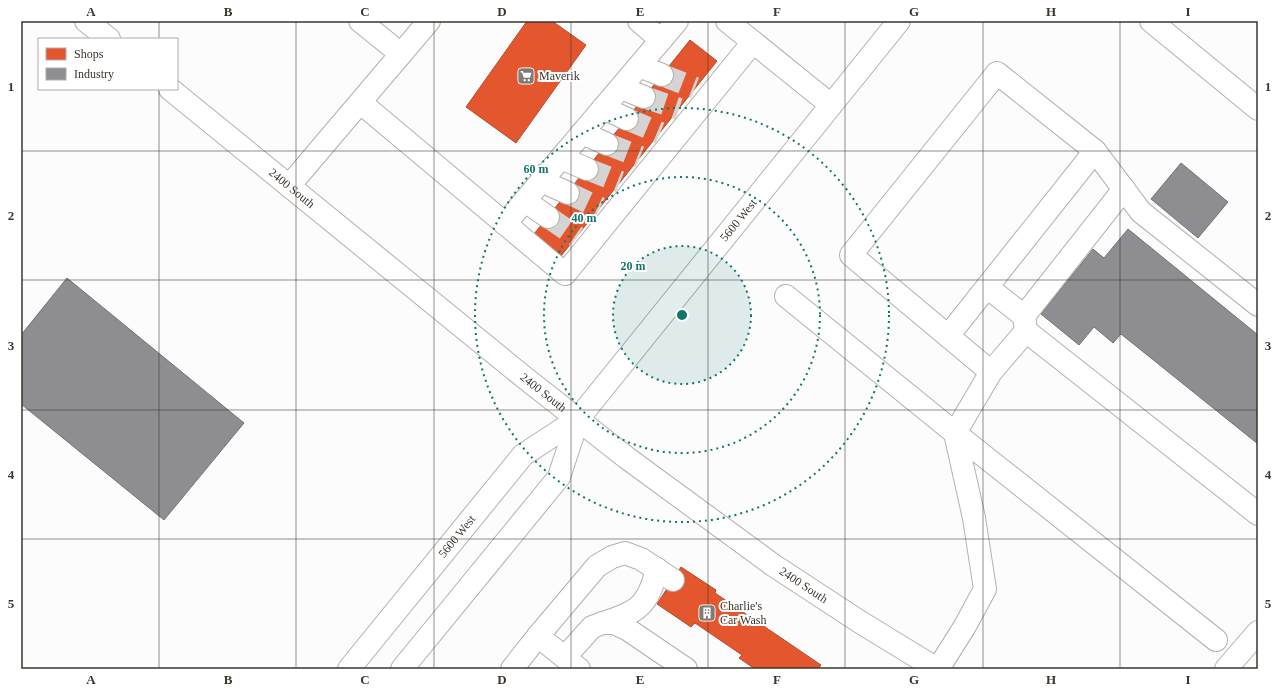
<svg xmlns="http://www.w3.org/2000/svg" width="1279" height="690" viewBox="0 0 1279 690" font-family="'Times New Roman',serif">
	<style>
		.shops { fill: #e4572e; stroke: #b24c2d }
		.industry { fill: #8d8d92; stroke: #757273 }
		.lines { fill: none; stroke-linecap: round; stroke-linejoin: round }
		.minor-tunnel { stroke: #d6d4d2; stroke-width: 22; stroke-dasharray: 22 11; stroke-linecap: butt }
		.minor-casing { stroke: #b4b0ad; stroke-width: 24 }
		.major-casing { stroke: #b4b0ad; stroke-width: 24 }
		.minor { stroke: #fff; stroke-width: 22 }
		.major { stroke: #fff; stroke-width: 22 }
		.grid { fill: none; stroke: #3d342c; stroke-width: 1; stroke-opacity: 0.55 }
		.ring { fill: none; stroke: #0f766e; stroke-width: 2; stroke-dasharray: 2 4 }
		.labels { text-anchor: middle; dominant-baseline: central; stroke-width: 4; stroke-linejoin: round; paint-order: stroke }
		.poi-label { font-size: 12px; fill: #3d342c; stroke: #fff; text-anchor: start }
		.street-label { font-size: 12px; fill: #3d342c; stroke: #fff }
		.centre { fill: #0f766e; stroke: #fff; stroke-width: 2 }
		.ring-label { font-size: 12px; text-anchor: middle; font-weight: bold; fill: #0f766e; stroke: #fff; stroke-width: 4; stroke-linejoin: round; paint-order: stroke }
		.neatline { fill: none; stroke: #3d342c; stroke-width: 1.5 }
		.grid-label { font-size: 13px; text-anchor: middle; font-weight: bold; fill: #3d342c }
	</style>
	<rect width="100%" height="100%" fill="#fcfcfc"/>
	<g class="shops">
		<polygon points="527,21 552,21 586,45 516,143 466,107"/>
		<polygon points="690,40 717,61 561,256 534,234"/>
		<polygon points="681,567 716,590 715,593 821,665 818,669 755,669 739,658 742,655 695,623 691,627 657,604"/>
	</g>
	<g class="industry">
		<polygon points="1181,163 1228,202 1198,238 1151,199"/>
		<polygon points="1128,229 1258,335 1258,444 1121,334 1113,343 1094,327 1079,345 1041,314 1093,249 1104,258"/>
		<polygon points="67,278 244,423 164,520 21,404 21,335"/>
	</g>
	<g class="lines">
		<g class="minor-tunnel">
			<polyline points="662,75 695,88"/>
			<polyline points="644,97 679,109"/>
			<polyline points="627,119 660,133"/>
			<polyline points="607,144 640,157"/>
			<polyline points="587,169 620,182"/>
			<polyline points="568,193 600,208"/>
			<polyline points="548,217 577,237"/>
		</g>
		<g class="minor-casing">
			<g id="minor">
				<polyline points="86,21 109,39"/>
				<polyline points="639,21 661,40"/>
				<polyline points="727,21 831,105"/>
				<polyline points="1151,21 1258,109"/>
				<polyline points="401,54 429,21"/>
				<polyline points="639,66 662,75"/>
				<polygon points="997,73 1095,151 948,336 851,255"/>
				<polyline points="621,88 644,97"/>
				<path id="s1" d="M170,89L525,378L627,458L773,565L860,622L937,669"/>
				<polyline points="361,103 565,274 753,42"/>
				<polyline points="603,108 627,119"/>
				<polyline points="582,133 607,144"/>
				<polyline points="1095,151 1141,212 1258,305"/>
				<polyline points="561,158 587,169"/>
				<polyline points="541,181 568,193"/>
				<polyline points="289,186 401,54 360,21"/>
				<polyline points="525,201 548,217"/>
				<polyline points="505,224 677,21"/>
				<polyline points="987,287 1024,316 1026,331 1258,514"/>
				<polyline points="786,296 955,433 1216,640"/>
				<polyline points="1024,316 1124,189"/>
				<polyline points="948,336 991,372 1026,331"/>
				<path d="M603,623C638,612 648,606 657,569"/>
				<polyline points="538,636 597,566 612,557 625,553 641,559 673,580"/>
				<polyline points="565,657 592,627 603,623 614,623 627,629 686,669"/>
				<polyline points="512,669 538,636 579,669"/>
				<polyline points="938,669 965,626 985,589 974,518 955,433 991,372"/>
				<polyline points="1226,669 1258,632"/>
			</g>
		</g>
		<g class="major-casing">
			<g id="major">
				<path id="s2" d="M349,669L523,455L578,419L899,21"/>
				<polyline points="402,669 559,477 578,419"/>
			</g>
		</g>
		<use href="#minor" class="minor"/>
		<use href="#major" class="major"/>
	</g>
	<path class="grid" d="M159,21V39M296,21V669M434,21V669M571,21V669M708,21V669M845,21V669M983,21V669M1120,21V669M159,89V669M21,151H1258M21,280H1258M21,410H1258M21,539H1258"/>
	<circle cx="682" cy="315" r="69" fill="#0f766e" fill-opacity=".12"/>
	<g class="ring">
		<circle cx="682" cy="315" r="69"/>
		<circle cx="682" cy="315" r="138"/>
		<circle cx="682" cy="315" r="207"/>
	</g>
	<defs>
		<g id="supermarket-square" transform="scale(0.9)"><rect x="-9" y="-9" width="18" height="18" rx="4" fill="#807a75" stroke="#fff"/><path d="M-6-5.5h2.5l.6 2H6L4.5 2H-2.5L-4.4-4H-6ZM-1.5 3.2a1.3 1.3 0 1 0 .1 0ZM3 3.2a1.3 1.3 0 1 0 .1 0Z" fill="#fff"/></g>
		<g id="building-square" transform="scale(0.9)"><rect x="-9" y="-9" width="18" height="18" rx="4" fill="#807a75" stroke="#fff"/><path d="M-4-6H4V6H1V3H-1V6H-4ZM-2.5-4.3h1.7v1.8h-1.7ZM.8-4.3h1.7v1.8H.8ZM-2.5-1h1.7V.8h-1.7ZM.8-1h1.7V.8H.8Z" fill="#fff"/></g>
	</defs>
	<g fill-rule="evenodd">
		<use href="#supermarket-square" x="526" y="76"/>
		<use href="#building-square" x="707" y="613"/>
	</g>
	<g class="labels">
		<g class="poi-label">
			<text x="539" y="76">Maverik</text>
			<text x="720" y="606">Charlie's<tspan x="720" dy="14">Car Wash</tspan></text>
		</g>
		<g class="street-label">
			<text stroke="none"><textPath href="#s1" startOffset="157">2400 South</textPath></text>
			<text stroke="none"><textPath href="#s2" startOffset="597">5600 West</textPath></text>
			<text stroke="none"><textPath href="#s1" startOffset="481">2400 South</textPath></text>
			<text stroke="none"><textPath href="#s2" startOffset="171">5600 West</textPath></text>
			<text stroke="none"><textPath href="#s1" startOffset="805">2400 South</textPath></text>
		</g>
	</g>
	<circle cx="682" cy="315" r="6" class="centre"/>
	<g class="ring-label">
		<text x="536" y="173">60 m</text>
		<text x="584" y="222">40 m</text>
		<text x="633" y="270">20 m</text>
	</g>
	<rect width="1279" height="690" fill="none" stroke="#ffffff" stroke-width="44"/>
	<rect x="38" y="38" width="140" height="52" fill="#ffffff" stroke="#b1aeab"/>
	<rect x="46" y="48" width="20" height="12" fill="#e4572e" stroke="#b1aeab"/>
	<text x="74" y="58" font-size="12" fill="#3d342c">Shops</text>
	<rect x="46" y="68" width="20" height="12" fill="#8d8d92" stroke="#b1aeab"/>
	<text x="74" y="78" font-size="12" fill="#3d342c">Industry</text>
	<rect x="22" y="22" width="1235" height="646" class="neatline"/>
	<g class="grid-label">
		<text x="91" y="16">A</text>
		<text x="228" y="16">B</text>
		<text x="365" y="16">C</text>
		<text x="502" y="16">D</text>
		<text x="640" y="16">E</text>
		<text x="777" y="16">F</text>
		<text x="914" y="16">G</text>
		<text x="1051" y="16">H</text>
		<text x="1188" y="16">I</text>
		<text x="11" y="91">1</text>
		<text x="1268" y="91">1</text>
		<text x="11" y="220">2</text>
		<text x="1268" y="220">2</text>
		<text x="11" y="350">3</text>
		<text x="1268" y="350">3</text>
		<text x="11" y="479">4</text>
		<text x="1268" y="479">4</text>
		<text x="11" y="608">5</text>
		<text x="1268" y="608">5</text>
		<text x="91" y="684">A</text>
		<text x="228" y="684">B</text>
		<text x="365" y="684">C</text>
		<text x="502" y="684">D</text>
		<text x="640" y="684">E</text>
		<text x="777" y="684">F</text>
		<text x="914" y="684">G</text>
		<text x="1051" y="684">H</text>
		<text x="1188" y="684">I</text>
	</g>
</svg>
